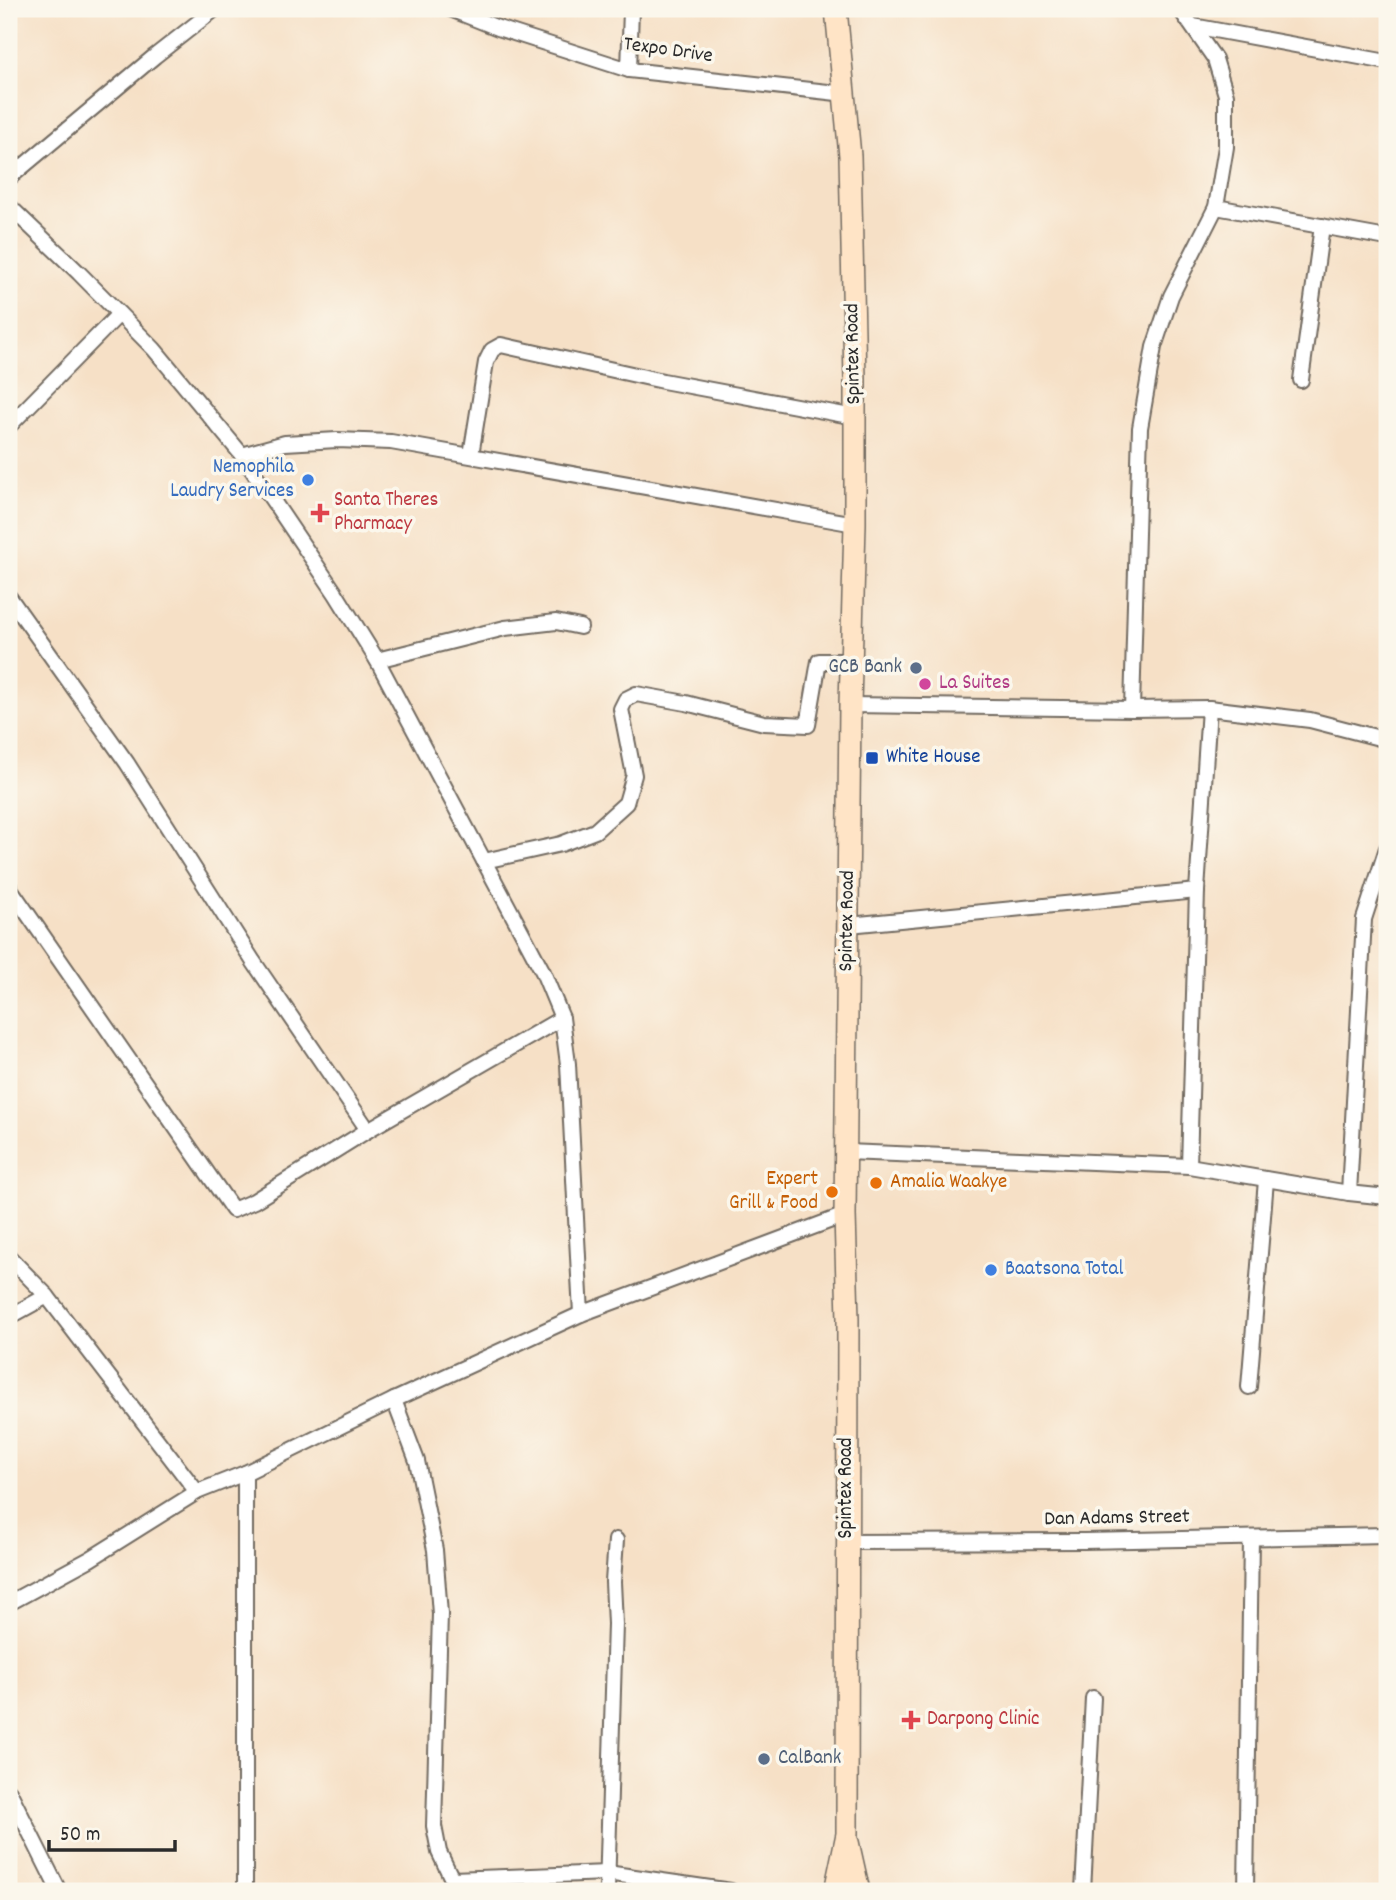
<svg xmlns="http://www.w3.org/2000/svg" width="1396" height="1900" viewBox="0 0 1396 1900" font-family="Dekko,sans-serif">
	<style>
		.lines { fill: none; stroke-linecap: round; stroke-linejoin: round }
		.minor-casing { stroke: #726a61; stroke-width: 18 }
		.secondary-casing { stroke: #726a61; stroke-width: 24 }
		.minor { stroke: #fff; stroke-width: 14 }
		.secondary { stroke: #ffe4c6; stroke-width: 21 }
		.shop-dot { fill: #3f7fe0; stroke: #fbf7ec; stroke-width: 2.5 }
		.health-dot { fill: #e0444e; stroke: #fbf7ec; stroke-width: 2.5 }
		.service-dot { fill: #5c6f8a; stroke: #fbf7ec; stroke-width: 2.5 }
		.hotel-dot { fill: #d1479c; stroke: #fbf7ec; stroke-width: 2.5 }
		.transit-dot { fill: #1a4fb4; stroke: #fbf7ec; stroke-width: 2.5 }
		.food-dot { fill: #e8710a; stroke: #fbf7ec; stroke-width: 2.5 }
		.labels { text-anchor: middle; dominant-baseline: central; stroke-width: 7; stroke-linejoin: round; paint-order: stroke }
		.street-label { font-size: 21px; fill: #2b2b2b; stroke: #fbf7ec }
		.shop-label { font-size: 21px; fill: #366cbe; stroke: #fbf7ec; text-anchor: end }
		.health-label { font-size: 21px; fill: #be3a42; stroke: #fbf7ec; text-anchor: start }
		.service-label { font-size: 21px; fill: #4e5e75; stroke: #fbf7ec; text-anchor: end }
		.hotel-label { font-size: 21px; fill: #b23c85; stroke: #fbf7ec; text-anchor: start }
		.transit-label { font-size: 21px; fill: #164399; stroke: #fbf7ec; text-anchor: start }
		.food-label { font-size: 21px; fill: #c56008; stroke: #fbf7ec; text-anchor: end }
	</style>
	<rect width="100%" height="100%" fill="#fbf7ec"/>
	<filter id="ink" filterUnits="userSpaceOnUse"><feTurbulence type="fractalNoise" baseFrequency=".0143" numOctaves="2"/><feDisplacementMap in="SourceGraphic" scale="14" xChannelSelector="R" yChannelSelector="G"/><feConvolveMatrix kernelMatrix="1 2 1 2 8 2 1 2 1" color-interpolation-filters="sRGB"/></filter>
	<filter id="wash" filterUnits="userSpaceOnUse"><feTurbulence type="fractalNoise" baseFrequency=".00686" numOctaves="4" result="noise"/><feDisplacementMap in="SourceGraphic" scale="28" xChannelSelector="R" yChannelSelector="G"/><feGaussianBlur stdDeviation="1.57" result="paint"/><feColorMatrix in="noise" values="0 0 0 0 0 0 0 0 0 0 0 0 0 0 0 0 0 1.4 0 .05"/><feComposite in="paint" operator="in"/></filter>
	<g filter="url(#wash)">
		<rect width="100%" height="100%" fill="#f6e0c6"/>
	</g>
	<g filter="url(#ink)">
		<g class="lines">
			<g class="minor-casing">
				<g id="minor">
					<polyline points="450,9 498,28 629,70 846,94"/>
					<polyline points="1193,26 1387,62"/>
					<polyline points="629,70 631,9"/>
					<polyline points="9,178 155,56 215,9"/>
					<polyline points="9,206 79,273 154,349 242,455 336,594 377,660 543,972 562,1018 568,1064 581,1314"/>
					<polyline points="1216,207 1387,238"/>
					<polyline points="1301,380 1322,226"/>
					<polyline points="9,426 119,314"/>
					<polyline points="242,455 285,443 337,440 391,442 855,524"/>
					<polyline points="471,455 486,362 492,350 501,345 663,381 855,417"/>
					<polyline points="9,597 127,763 253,961 368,1130"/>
					<polyline points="377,660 505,628 556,622 580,627"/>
					<polyline points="850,705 1132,709 1209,708 1310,720 1387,740"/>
					<polyline points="1132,709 1140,428 1154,347 1171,296 1216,207 1226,147 1226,95 1215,59 1180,9"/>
					<polyline points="484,861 561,844 595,831 626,803 634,775 621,709 626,699 636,694 686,703 764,723 808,725 819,661 851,661"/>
					<polyline points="9,887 233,1210 254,1201 368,1130 562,1018"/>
					<polyline points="849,925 1197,891"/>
					<polyline points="846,1152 1189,1166 1349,1193 1387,1197"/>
					<polyline points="1189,1166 1197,891 1209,708"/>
					<polyline points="1349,1193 1364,919 1387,848"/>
					<polyline points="9,1257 47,1296 197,1492"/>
					<polyline points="9,1317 47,1296"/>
					<polyline points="1249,1387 1266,1180"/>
					<polyline points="394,1400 417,1461 435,1550 440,1614 434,1826 439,1852 452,1879 607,1873 731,1891"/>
					<polyline points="245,1473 245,1891"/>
					<polyline points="847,1542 1084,1541 1387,1535"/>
					<polyline points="9,1603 90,1559 197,1492 245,1473 394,1400 581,1314 845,1215"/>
					<polyline points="9,1791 59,1891"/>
					<polyline points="607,1891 615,1624 613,1582 616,1540"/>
					<polyline points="1083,1891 1093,1698"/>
					<polyline points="1246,1891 1251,1538"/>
				</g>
			</g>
			<g class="secondary-casing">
				<g id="secondary">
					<polyline points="848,1842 859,1891"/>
					<polyline points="835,1891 847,1834 848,1319 845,1215 850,705 855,524 855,379 850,156 836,9"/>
				</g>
			</g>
			<use href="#minor" class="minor"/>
			<use href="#secondary" class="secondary"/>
		</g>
	</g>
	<g class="shop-dot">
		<circle cx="308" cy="480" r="7"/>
		<circle cx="991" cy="1270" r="7"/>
	</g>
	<g class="health-dot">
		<path d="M316.5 502.5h7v7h7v7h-7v7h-7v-7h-7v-7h7z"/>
		<path d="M907.5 1709.5h7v7h7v7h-7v7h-7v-7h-7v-7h7z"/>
	</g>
	<g class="service-dot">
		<circle cx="916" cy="668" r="7"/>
		<circle cx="764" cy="1759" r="7"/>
	</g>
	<circle class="hotel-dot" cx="925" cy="684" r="7"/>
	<rect class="transit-dot" x="865" y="751" width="14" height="14" rx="3.5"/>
	<g class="food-dot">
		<circle cx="876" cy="1183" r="7"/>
		<circle cx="832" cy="1192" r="7"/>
	</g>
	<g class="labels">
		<g class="street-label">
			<text transform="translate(668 51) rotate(8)">Texpo Drive</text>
			<text transform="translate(854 354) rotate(-91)">Spintex Road</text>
			<text transform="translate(848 921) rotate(-89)">Spintex Road</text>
			<text transform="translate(847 1488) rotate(-90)">Spintex Road</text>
			<text transform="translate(1117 1519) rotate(-1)">Dan Adams Street</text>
		</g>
		<g class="shop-label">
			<text x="294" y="468">Nemophila<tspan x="294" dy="24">Laudry Services</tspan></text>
			<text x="1005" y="1270" text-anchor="start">Baatsona Total</text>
		</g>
		<g class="health-label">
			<text x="334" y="501">Santa Theres<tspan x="334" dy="24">Pharmacy</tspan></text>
			<text x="927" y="1720">Darpong Clinic</text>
		</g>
		<g class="service-label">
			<text x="902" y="668">GCB Bank</text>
			<text x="778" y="1759" text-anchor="start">CalBank</text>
		</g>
		<g class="hotel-label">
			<text x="939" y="684">La Suites</text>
		</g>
		<g class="transit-label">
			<text x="886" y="758">White House</text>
		</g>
		<g class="food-label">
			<text x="818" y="1180">Expert<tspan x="818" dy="24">Grill &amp; Food</tspan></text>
			<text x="890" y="1183" text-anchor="start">Amalia Waakye</text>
		</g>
	</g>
	<rect width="1396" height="1900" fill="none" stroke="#fbf7ec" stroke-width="35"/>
	<path d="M49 1840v10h126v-10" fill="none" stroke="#2b2b2b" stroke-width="3.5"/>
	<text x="60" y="1840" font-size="21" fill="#2b2b2b" stroke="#fbf7ec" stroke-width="5" paint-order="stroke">50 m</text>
</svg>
